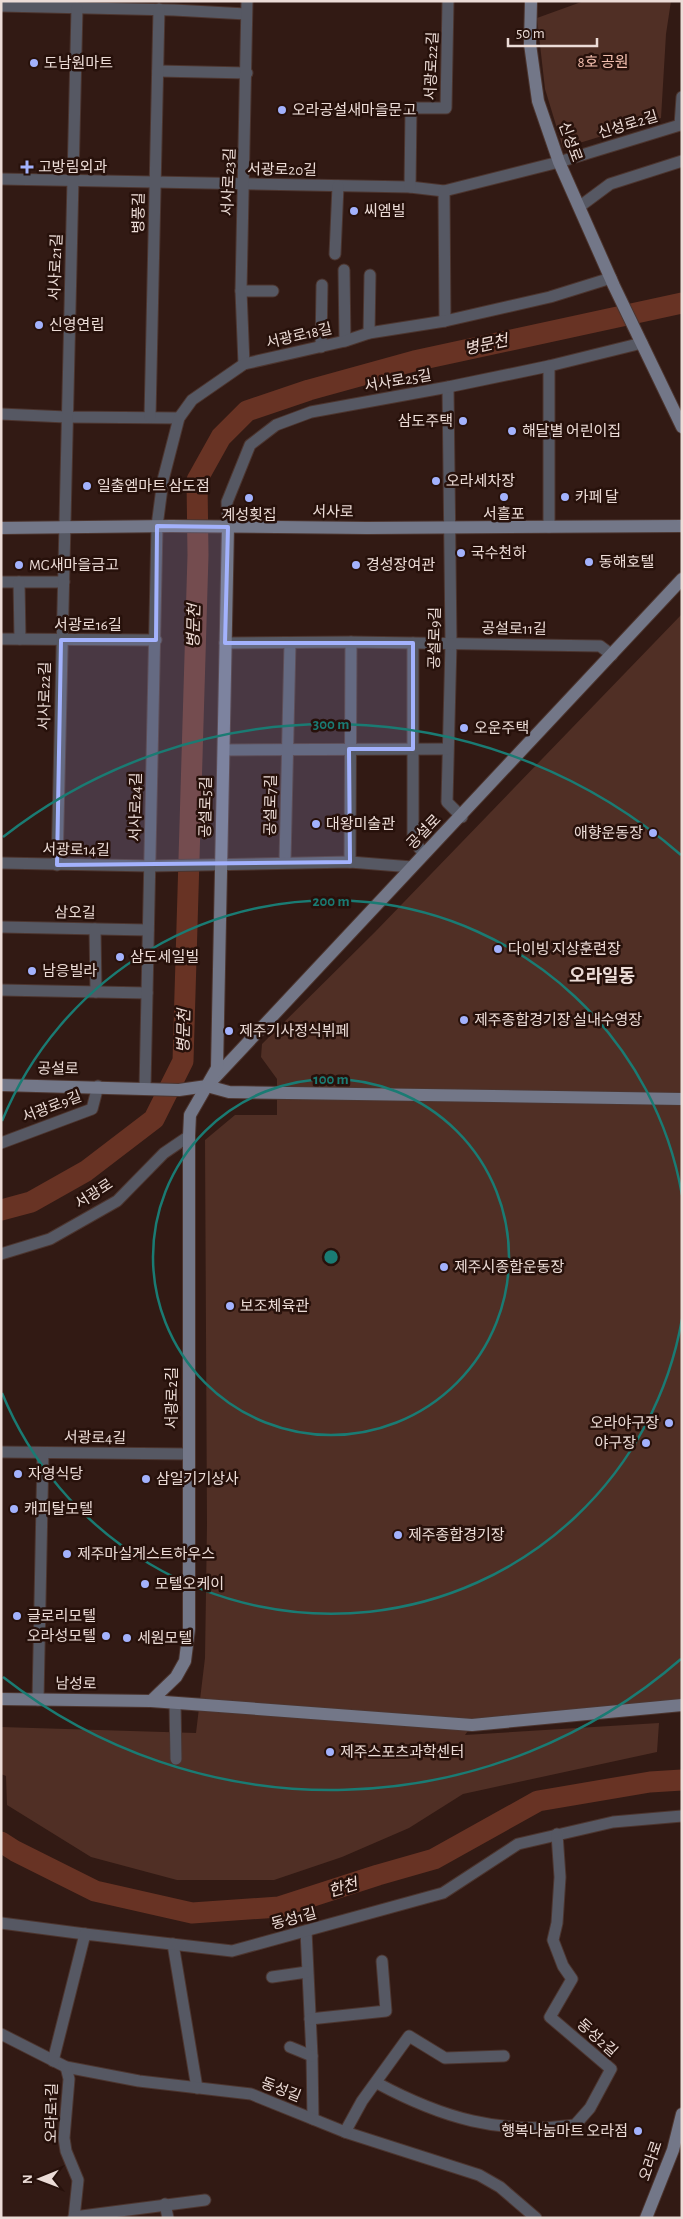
<svg xmlns="http://www.w3.org/2000/svg" width="683" height="2219" viewBox="0 0 683 2219" font-family="'Alegreya Sans','Noto Sans KR',sans-serif">
	<style>
		.green { fill: #502f25 }
		.lines { fill: none; stroke-linecap: round; stroke-linejoin: round }
		.river { stroke: #683324; stroke-width: 21 }
		.street-casing { stroke: #4c352f; stroke-width: 13 }
		.secondary-casing { stroke: #4c352f; stroke-width: 14 }
		.street { stroke: #565863; stroke-width: 11 }
		.secondary { stroke: #737788; stroke-width: 12 }
		.marked { fill: #a3b2fd; fill-opacity: 0.2; stroke: #a3b2fd; stroke-width: 4; stroke-linejoin: round }
		.ring { fill: none; stroke: #1a7b73; stroke-width: 2.5 }
		.poi-dot { fill: #a3b2fd; stroke: #27110b; stroke-width: 2 }
		.labels { text-anchor: middle; dominant-baseline: central; stroke-width: 5; stroke-linejoin: round; paint-order: stroke }
		.park-label { font-size: 15px; fill: #f5c0b0; stroke: #27110b }
		.poi-label { font-size: 15px; fill: #ecdcd7; stroke: #27110b; text-anchor: start }
		.street-label { font-size: 15px; fill: #ecdcd7; stroke: #27110b }
		.water-label { font-size: 16px; font-style: italic; fill: #f2e0da; stroke: #27110b }
		.quarter-label { font-size: 18px; font-weight: bold; fill: #ecdcd7; stroke: #27110b }
		.centre { fill: #1a7b73; stroke: #27110b; stroke-width: 2.5 }
		.ring-label { font-size: 15px; text-anchor: middle; font-weight: bold; fill: #1a7b73; stroke: #27110b; stroke-width: 5; stroke-linejoin: round; paint-order: stroke }
	</style>
	<rect width="100%" height="100%" fill="#321a14"/>
	<g class="green">
		<polygon points="584,1 671,1 666,34 661,118 563,148 545,89 537,18"/>
		<polygon points="682,614 682,1703 472,1725 465,1735 659,1723 657,1752 463,1794 409,1828 342,1857 274,1880 177,1880 91,1857 7,1805 6,1776 1,1774 1,1727 196,1733 205,1658 207,1525 205,1140 235,1115 277,1115 277,1079 261,1057 262,1044 375,932"/>
	</g>
	<g class="lines">
		<g class="river">
			<polyline points="1,1210 31,1202 86,1171 154,1119 183,1061 198,555 197,480 221,437 247,411 309,390 414,361 682,303"/>
			<polyline points="1,1842 15,1851 95,1891 192,1913 279,1907 378,1875 434,1859 538,1801 650,1782 682,1780"/>
		</g>
		<g class="street-casing">
			<g id="street">
				<polyline points="1,6 174,10 246,14"/>
				<polyline points="158,71 247,73"/>
				<polyline points="1,179 410,187 444,191 559,162 680,125 682,97"/>
				<polyline points="410,187 411,108 446,108 448,1"/>
				<polyline points="444,191 445,321"/>
				<polyline points="579,207 610,184 682,161"/>
				<polyline points="335,254 338,186"/>
				<polyline points="344,270 345,341"/>
				<polyline points="241,291 273,291"/>
				<polyline points="369,333 370,275"/>
				<polyline points="321,347 322,285"/>
				<polyline points="244,364 241,291 247,1"/>
				<polyline points="448,387 451,643 447,802 462,817"/>
				<polyline points="1,414 66,417 179,418"/>
				<polyline points="150,417 159,9"/>
				<polyline points="228,527 227,502 250,445 276,425 311,412 448,387 549,366 642,343"/>
				<polyline points="549,527 549,366"/>
				<polyline points="1,582 64,582"/>
				<polyline points="19,582 20,639"/>
				<polyline points="1,639 156,640"/>
				<polyline points="225,643 351,642 600,646 612,655"/>
				<polyline points="413,643 413,840 424,854"/>
				<polyline points="224,750 447,749"/>
				<polyline points="285,861 290,643"/>
				<polyline points="350,862 351,642"/>
				<polyline points="1,863 150,866 350,862 412,867"/>
				<polyline points="57,865 77,8"/>
				<polyline points="1,927 148,930"/>
				<polyline points="95,929 96,992"/>
				<polyline points="1,990 147,993"/>
				<polyline points="145,1088 157,526 163,480 179,418 192,400 244,364 345,341 369,333 445,321 550,297 611,278"/>
				<polyline points="1,1143 92,1109 98,1086"/>
				<polyline points="1,1254 50,1239 117,1201 164,1153 189,1136"/>
				<polyline points="1,1452 188,1454"/>
				<polyline points="38,1700 43,1453"/>
				<polyline points="175,1703 176,1759"/>
				<polyline points="1,1923 85,1934"/>
				<polyline points="306,1931 312,2056 313,2119"/>
				<polyline points="173,1944 197,2088"/>
				<polyline points="272,1977 307,1972"/>
				<polyline points="310,2019 386,2011 382,1961"/>
				<polyline points="1,2034 66,2067 139,2081 251,2094 345,2132 479,2175 500,2187 536,2218"/>
				<polyline points="290,2047 312,2056"/>
				<polyline points="53,2061 85,1934 232,1951 443,1893 518,1844 613,1822 682,1816"/>
				<polyline points="66,2067 69,2079 64,2138 66,2151 78,2180 74,2218"/>
				<path d="M377,2083C442,2118 500,2135 575,2125L590,2108L611,2069L550,2017L572,1979L563,1966L553,1940L557,1923L560,1877L557,1834"/>
				<polyline points="345,2132 362,2101 409,2036 445,2058 504,2056"/>
				<polyline points="165,2204 168,2218"/>
				<polyline points="74,2217 205,2200"/>
			</g>
		</g>
		<g class="secondary-casing">
			<g id="secondary">
				<polyline points="531,1 530,44 538,101 559,162 614,286 682,427"/>
				<polyline points="1,528 171,526 367,528 682,526"/>
				<polyline points="1,1085 179,1090 207,1086 682,579"/>
				<polyline points="207,1086 229,1092 682,1099"/>
				<polyline points="1,1699 151,1701 472,1725 682,1705"/>
				<polyline points="151,1701 176,1677 185,1661 189,1629 189,1136 190,1115 217,1068 228,527"/>
				<polyline points="646,2218 673,2150 682,2114"/>
			</g>
		</g>
		<use href="#street" class="street"/>
		<use href="#secondary" class="secondary"/>
	</g>
	<path class="marked" d="M157,526L228,527L225,643H413V749H349L350,862L57,865L61,640H156Z"/>
	<g class="ring">
		<circle cx="331" cy="1257" r="178"/>
		<path d="M682 1319A356 356 0 0 1 2 1393M2 1121A356 356 0 0 1 682 1195"/>
		<path d="M681 1659A533 533 0 0 1 3 1677M3 837A533 533 0 0 1 681 855"/>
	</g>
	<g class="poi-dot">
		<circle cx="34" cy="63" r="5"/>
		<circle cx="282" cy="110" r="5"/>
		<path d="M24.5 159.5h5v5h5v5h-5v5h-5v-5h-5v-5h5z"/>
		<circle cx="354" cy="211" r="5"/>
		<circle cx="39" cy="325" r="5"/>
		<circle cx="463" cy="421" r="5"/>
		<circle cx="512" cy="431" r="5"/>
		<circle cx="436" cy="481" r="5"/>
		<circle cx="87" cy="486" r="5"/>
		<circle cx="504" cy="497" r="5"/>
		<circle cx="565" cy="497" r="5"/>
		<circle cx="249" cy="498" r="5"/>
		<circle cx="461" cy="553" r="5"/>
		<circle cx="589" cy="562" r="5"/>
		<circle cx="19" cy="565" r="5"/>
		<circle cx="356" cy="565" r="5"/>
		<circle cx="464" cy="728" r="5"/>
		<circle cx="316" cy="824" r="5"/>
		<circle cx="653" cy="833" r="5"/>
		<circle cx="498" cy="949" r="5"/>
		<circle cx="120" cy="957" r="5"/>
		<circle cx="32" cy="971" r="5"/>
		<circle cx="464" cy="1020" r="5"/>
		<circle cx="229" cy="1031" r="5"/>
		<circle cx="444" cy="1267" r="5"/>
		<circle cx="230" cy="1306" r="5"/>
		<circle cx="669" cy="1423" r="5"/>
		<circle cx="646" cy="1443" r="5"/>
		<circle cx="18" cy="1474" r="5"/>
		<circle cx="146" cy="1479" r="5"/>
		<circle cx="14" cy="1509" r="5"/>
		<circle cx="398" cy="1535" r="5"/>
		<circle cx="67" cy="1554" r="5"/>
		<circle cx="145" cy="1584" r="5"/>
		<circle cx="17" cy="1616" r="5"/>
		<circle cx="106" cy="1636" r="5"/>
		<circle cx="127" cy="1638" r="5"/>
		<circle cx="330" cy="1752" r="5"/>
		<circle cx="638" cy="2131" r="5"/>
	</g>
	<g class="labels">
		<g class="park-label">
			<text x="603" y="62">8호 공원</text>
		</g>
		<g class="poi-label">
			<text x="44" y="63">도남원마트</text>
			<text x="292" y="110">오라공설새마을문고</text>
			<text x="38" y="167">고방림외과</text>
			<text x="364" y="211">씨엠빌</text>
			<text x="49" y="325">신영연립</text>
			<text x="453" y="421" text-anchor="end">삼도주택</text>
			<text x="522" y="431">해달별 어린이집</text>
			<text x="446" y="481">오라세차장</text>
			<text x="97" y="486">일출엠마트 삼도점</text>
			<text x="575" y="497">카페 달</text>
			<text x="504" y="514" text-anchor="middle">서흘포</text>
			<text x="249" y="515" text-anchor="middle">계성횟집</text>
			<text x="471" y="553">국수천하</text>
			<text x="599" y="562">동해호텔</text>
			<text x="29" y="565">MG새마을금고</text>
			<text x="366" y="565">경성장여관</text>
			<text x="474" y="728">오운주택</text>
			<text x="326" y="824">대왕미술관</text>
			<text x="643" y="833" text-anchor="end">애향운동장</text>
			<text x="508" y="949">다이빙 지상훈련장</text>
			<text x="130" y="957">삼도세일빌</text>
			<text x="42" y="971">남응빌라</text>
			<text x="474" y="1020">제주종합경기장 실내수영장</text>
			<text x="239" y="1031">제주기사정식뷔페</text>
			<text x="454" y="1267">제주시종합운동장</text>
			<text x="240" y="1306">보조체육관</text>
			<text x="659" y="1423" text-anchor="end">오라야구장</text>
			<text x="636" y="1443" text-anchor="end">야구장</text>
			<text x="28" y="1474">자영식당</text>
			<text x="156" y="1479">삼일기기상사</text>
			<text x="24" y="1509">캐피탈모텔</text>
			<text x="408" y="1535">제주종합경기장</text>
			<text x="77" y="1554">제주마실게스트하우스</text>
			<text x="155" y="1584">모텔오케이</text>
			<text x="27" y="1616">글로리모텔</text>
			<text x="96" y="1636" text-anchor="end">오라성모텔</text>
			<text x="137" y="1638">세원모텔</text>
			<text x="340" y="1752">제주스포츠과학센터</text>
			<text x="628" y="2131" text-anchor="end">행복나눔마트 오라점</text>
		</g>
		<g class="street-label">
			<text transform="translate(432 66) rotate(-88)">서광로22길</text>
			<text transform="translate(628 125) rotate(-17)">신성로2길</text>
			<text transform="translate(570 142) rotate(70)">신성로</text>
			<text transform="translate(282 170) rotate(1)">서광로20길</text>
			<text transform="translate(229 182) rotate(-88)">서사로23길</text>
			<text transform="translate(139 213) rotate(-89)">병풍길</text>
			<text transform="translate(56 267) rotate(-88)">서사로21길</text>
			<text transform="translate(299 336) rotate(-13)">서광로18길</text>
			<text transform="translate(398 381) rotate(-10)">서사로25길</text>
			<text transform="translate(333 512) rotate(1)">서사로</text>
			<text x="88" y="625">서광로16길</text>
			<text transform="translate(514 629) rotate(1)">공설로11길</text>
			<text transform="translate(435 638) rotate(-89)">공설로9길</text>
			<text transform="translate(45 696) rotate(-89)">서사로22길</text>
			<text transform="translate(271 805) rotate(-89)">공설로7길</text>
			<text transform="translate(136 807) rotate(-89)">서사로24길</text>
			<text transform="translate(206 807) rotate(-89)">공설로5길</text>
			<text transform="translate(424 832) rotate(-46)">공설로</text>
			<text transform="translate(76 850) rotate(1)">서광로14길</text>
			<text transform="translate(75 913) rotate(1)">삼오길</text>
			<text transform="translate(58 1069) rotate(1)">공설로</text>
			<text transform="translate(52 1107) rotate(-21)">서광로9길</text>
			<text transform="translate(94 1194) rotate(-33)">서광로</text>
			<text transform="translate(172 1398) rotate(-90)">서광로2길</text>
			<text transform="translate(95 1438) rotate(1)">서광로4길</text>
			<text transform="translate(76 1684) rotate(1)">남성로</text>
			<text transform="translate(294 1919) rotate(-15)">동성1길</text>
			<text transform="translate(597 2038) rotate(42)">동성2길</text>
			<text transform="translate(281 2090) rotate(21)">동성길</text>
			<text transform="translate(52 2113) rotate(-89)">오라로1길</text>
			<text transform="translate(651 2161) rotate(-71)">오라로</text>
		</g>
		<g class="water-label">
			<text transform="translate(486 345) rotate(-12)">병문천</text>
			<text transform="translate(194 626) rotate(-89)">병문천</text>
			<text transform="translate(184 1031) rotate(-89)">병문천</text>
			<text transform="translate(343 1888) rotate(-17)">한천</text>
		</g>
		<g class="quarter-label">
			<text x="602" y="977">오라일동</text>
		</g>
	</g>
	<circle cx="331" cy="1257" r="8" class="centre"/>
	<g class="ring-label">
		<text x="331" y="729">300 m</text>
		<text x="331" y="906">200 m</text>
		<text x="331" y="1084">100 m</text>
	</g>
	<rect width="683" height="2219" fill="none" stroke="#ecdcd7" stroke-width="5"/>
	<g transform="translate(40 2179) rotate(269)" stroke="#27110b" stroke-width="4" paint-order="stroke">
	<path d="M0-4L9 19L0 12L-9 19Z" fill="#ecdcd7"/>
	<text y="-8" font-size="14" font-weight="bold" text-anchor="middle" fill="#ecdcd7">N</text>
	</g>
	<path d="M508 38v8h89v-8" fill="none" stroke="#ecdcd7" stroke-width="2.5"/>
	<text x="516" y="38" font-size="15" fill="#ecdcd7" stroke="#27110b" stroke-width="4" paint-order="stroke">50 m</text>
</svg>
